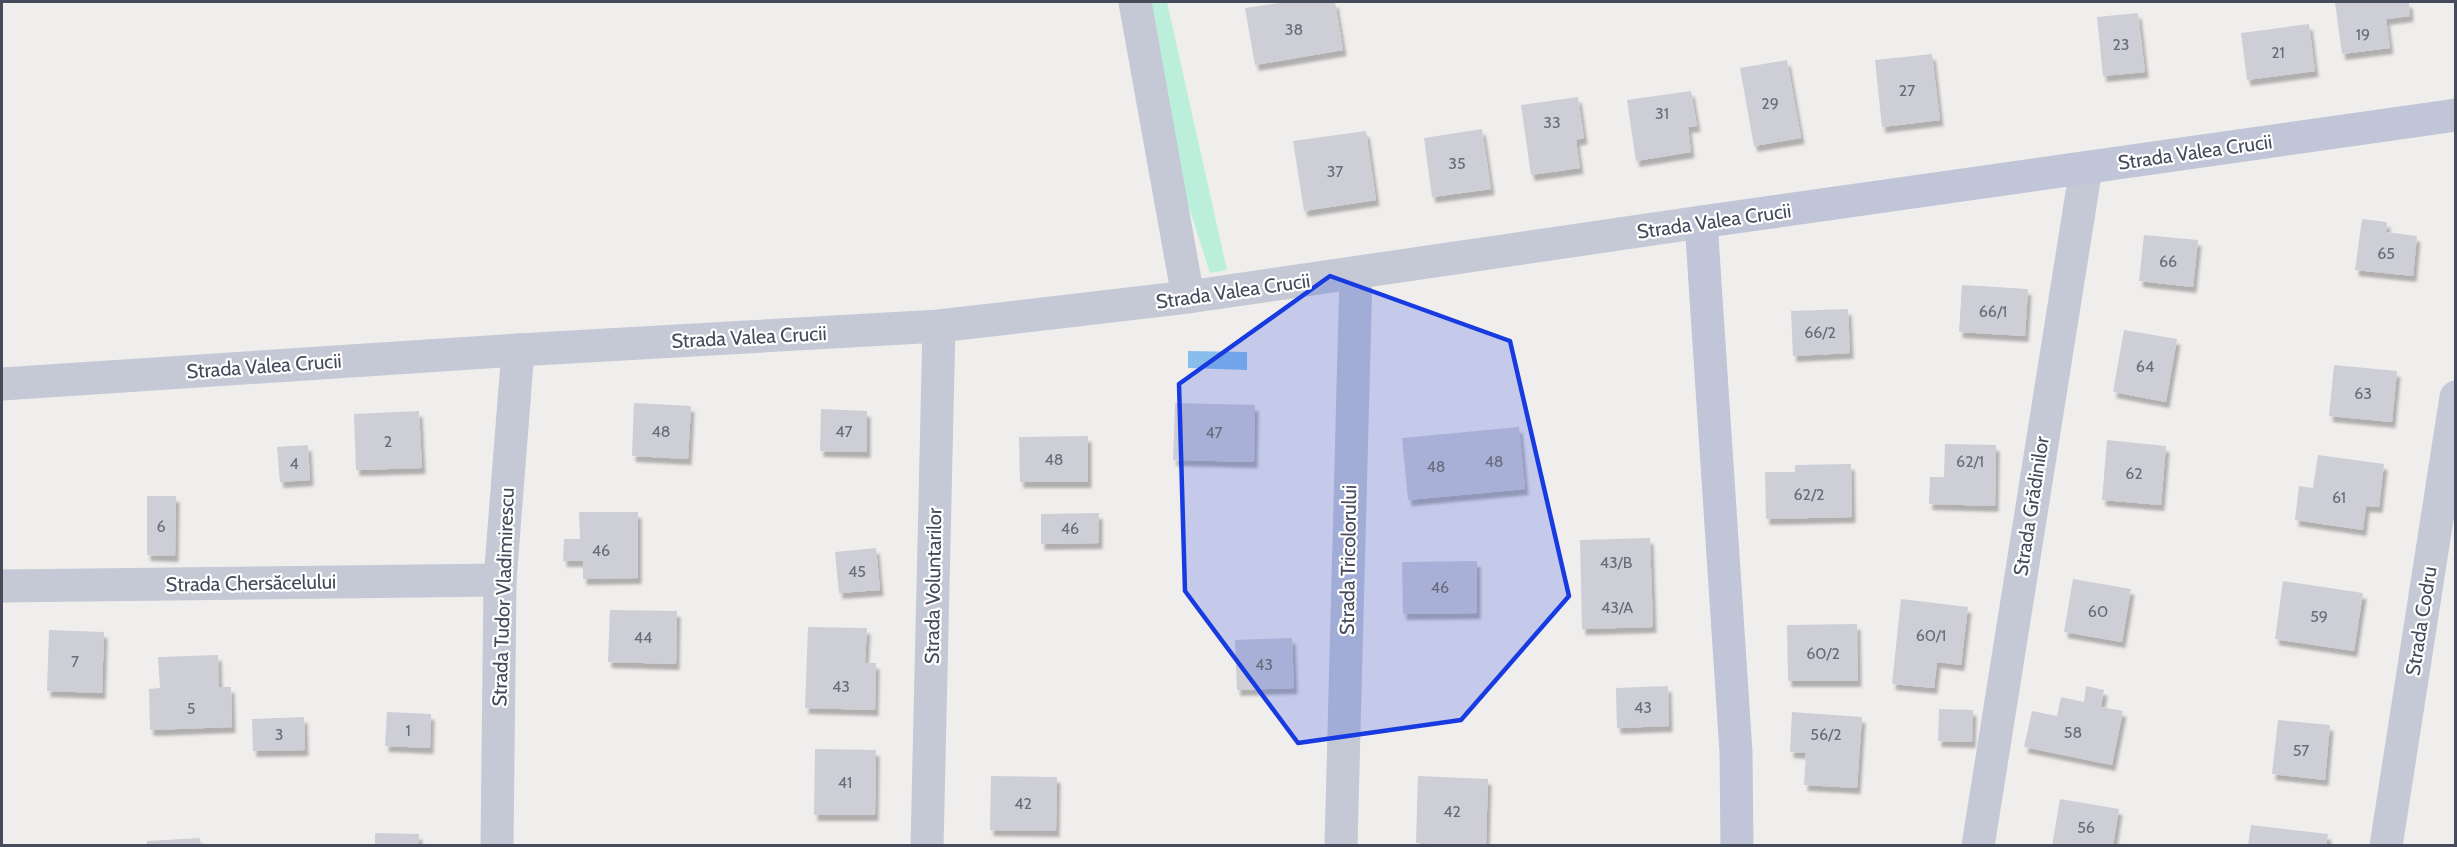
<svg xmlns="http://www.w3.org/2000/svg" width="2457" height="847" viewBox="0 0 2457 847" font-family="Cabin,sans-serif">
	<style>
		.green { fill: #bbefdc }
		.water { fill: #87beec }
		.building { fill: #cdced6; filter: url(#shadow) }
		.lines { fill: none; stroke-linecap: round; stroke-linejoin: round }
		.street { stroke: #c4c9d5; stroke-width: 33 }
		.secondary { stroke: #c0c5d7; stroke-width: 33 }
		.marked { fill: #173be1; fill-opacity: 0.2; stroke: #173be1; stroke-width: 4.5; stroke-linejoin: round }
		.labels { text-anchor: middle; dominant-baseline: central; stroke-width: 4.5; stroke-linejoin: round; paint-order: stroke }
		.number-label { font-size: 16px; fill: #686c7a }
		.street-label { font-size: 20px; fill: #464b5b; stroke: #fff }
	</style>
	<defs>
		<filter id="shadow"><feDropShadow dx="3.5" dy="6" stdDeviation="1.5" flood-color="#0004"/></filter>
	</defs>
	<rect width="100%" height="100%" fill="#f0eeed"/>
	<polygon class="green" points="1144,2 1167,2 1227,270 1210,273 1172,154"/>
	<polygon class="water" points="1188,351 1247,352 1247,370 1188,368"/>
	<g class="building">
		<polygon points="1287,2 1335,2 1343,50 1255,65 1245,8"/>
		<polygon points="2335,2 2409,2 2410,16 2386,19 2390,48 2342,54"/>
		<polygon points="2138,13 2145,72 2103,76 2097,17"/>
		<polygon points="2309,24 2315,71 2247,80 2241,33"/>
		<polygon points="1932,54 1940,120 1882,127 1875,60"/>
		<polygon points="1787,60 1801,138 1754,146 1740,68"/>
		<polygon points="1691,91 1697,126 1688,127 1691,152 1636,161 1627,100"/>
		<polygon points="1578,97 1584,138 1576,140 1580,168 1531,175 1521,105"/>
		<polygon points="1482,129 1491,189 1432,197 1424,138"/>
		<polygon points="1366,131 1376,200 1304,211 1293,141"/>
		<polygon points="2362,219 2387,222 2386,232 2417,236 2413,276 2355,270"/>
		<polygon points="2144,235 2198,240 2193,287 2139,281"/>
		<polygon points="1962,285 2028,289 2025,336 1959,332"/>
		<polygon points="1848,309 1850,353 1793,356 1791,311"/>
		<polygon points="2124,330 2177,339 2166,402 2113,392"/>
		<polygon points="2334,365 2397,371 2392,422 2329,416"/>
		<polygon points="634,403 691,406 688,459 632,456"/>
		<polygon points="1175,403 1255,405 1254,462 1173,460"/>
		<polygon points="821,409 867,411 867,452 820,451"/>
		<polygon points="419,411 422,468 356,470 354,414"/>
		<polygon points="1519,427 1525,489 1408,500 1402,438"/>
		<polygon points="1088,436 1088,482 1020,482 1019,437"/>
		<polygon points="2107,440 2166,446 2161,505 2102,500"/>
		<polygon points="1945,444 1996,445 1995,506 1929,504 1930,477 1944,477"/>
		<polygon points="308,445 310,480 280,482 277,447"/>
		<polygon points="2318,455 2384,464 2379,507 2366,506 2363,530 2295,520 2299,486 2313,488"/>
		<polygon points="1851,464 1852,517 1766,519 1765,472 1795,472 1795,465"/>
		<polygon points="147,496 176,496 175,556 147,555"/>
		<polygon points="579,512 638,512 638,578 583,579 583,561 563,561 564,539 580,539"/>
		<polygon points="1099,513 1099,543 1041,544 1041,514"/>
		<polygon points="1650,538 1653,627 1582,629 1580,540"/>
		<polygon points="876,548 880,590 839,593 835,552"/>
		<polygon points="1477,561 1477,613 1403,614 1402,562"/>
		<polygon points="2073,579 2131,589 2122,642 2064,632"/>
		<polygon points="2283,581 2363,593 2354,651 2275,639"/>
		<polygon points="1901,599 1968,607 1961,665 1937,662 1934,688 1892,684"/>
		<polygon points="610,610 677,611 676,664 608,662"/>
		<polygon points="1857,624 1858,681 1788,681 1787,625"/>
		<polygon points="808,627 867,628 865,663 876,663 875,710 805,708"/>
		<polygon points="49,630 104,632 102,693 47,691"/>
		<polygon points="1292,638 1294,688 1237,690 1235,640"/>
		<polygon points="218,655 219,687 231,687 232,727 150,730 149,689 160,688 158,657"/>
		<polygon points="1668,686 1669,726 1617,728 1616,688"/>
		<polygon points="2086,686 2104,690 2101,707 2123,711 2112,765 2024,747 2032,711 2057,716 2061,697 2084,702"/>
		<polygon points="1939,709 1973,710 1972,742 1938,741"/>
		<polygon points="387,712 431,714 430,748 385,746"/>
		<polygon points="1792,712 1862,717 1857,788 1804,785 1806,753 1790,752"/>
		<polygon points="304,717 305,750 253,751 252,719"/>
		<polygon points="2278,720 2330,725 2325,780 2272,774"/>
		<polygon points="815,749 876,750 875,815 814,815"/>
		<polygon points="991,776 1057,777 1056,831 990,830"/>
		<polygon points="1418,776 1488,779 1486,845 1416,843"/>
		<polygon points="2060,799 2119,809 2113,846 2052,846"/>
		<polygon points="2251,825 2328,834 2326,846 2248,846"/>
		<polygon points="375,833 419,834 418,846 375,846"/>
		<polygon points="200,838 201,846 147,846 147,841"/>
	</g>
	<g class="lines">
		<g class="street">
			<polyline points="1135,2 1188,297"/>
			<polyline points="2,384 518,350 939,326 1188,297 1701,222"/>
			<polyline points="2,586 500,580"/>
			<polyline points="497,846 500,580 518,350"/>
			<polyline points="927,846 939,326"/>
			<polyline points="1341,846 1356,274"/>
			<polyline points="1978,846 2086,168"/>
			<polyline points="2386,846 2456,397"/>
		</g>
		<polyline class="secondary" points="1737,846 1736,752 1701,222 2456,115"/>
	</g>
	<path class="marked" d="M1330,276L1510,341L1569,596L1461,720L1298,743L1185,591L1179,384Z"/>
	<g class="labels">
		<g class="number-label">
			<text x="1294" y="29">38</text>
			<text x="2363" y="34">19</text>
			<text x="2121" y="44">23</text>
			<text x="2278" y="52">21</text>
			<text x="1907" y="90">27</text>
			<text x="1770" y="103">29</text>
			<text x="1662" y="113">31</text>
			<text x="1552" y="122">33</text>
			<text x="1457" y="163">35</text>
			<text x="1335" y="171">37</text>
			<text x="2386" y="253">65</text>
			<text x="2168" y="261">66</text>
			<text x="1993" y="311">66/1</text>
			<text x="1820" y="332">66/2</text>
			<text x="2145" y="366">64</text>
			<text x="2363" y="393">63</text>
			<text x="661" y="431">48</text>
			<text x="844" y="431">47</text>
			<text x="1214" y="432">47</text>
			<text x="388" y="441">2</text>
			<text x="1054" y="459">48</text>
			<text x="1494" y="461">48</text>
			<text x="1970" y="461">62/1</text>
			<text x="294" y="463">4</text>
			<text x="1436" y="466">48</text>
			<text x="2134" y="473">62</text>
			<text x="1809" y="494">62/2</text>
			<text x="2339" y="497">61</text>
			<text x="161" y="526">6</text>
			<text x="1070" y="528">46</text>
			<text x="601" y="550">46</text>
			<text x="1616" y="562">43/B</text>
			<text x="857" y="571">45</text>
			<text x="1440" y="587">46</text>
			<text x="1617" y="607">43/A</text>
			<text x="2098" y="611">60</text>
			<text x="2319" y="616">59</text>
			<text x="1931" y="635">60/1</text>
			<text x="643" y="637">44</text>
			<text x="1823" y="653">60/2</text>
			<text x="75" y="661">7</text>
			<text x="1264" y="664">43</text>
			<text x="841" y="686">43</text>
			<text x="1643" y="707">43</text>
			<text x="191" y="708">5</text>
			<text x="408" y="730">1</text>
			<text x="2073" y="732">58</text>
			<text x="279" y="734">3</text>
			<text x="1826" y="734">56/2</text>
			<text x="2301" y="750">57</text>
			<text x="845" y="782">41</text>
			<text x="1023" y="803">42</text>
			<text x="1452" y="811">42</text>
			<text x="2086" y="827">56</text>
		</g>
		<g class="street-label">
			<text transform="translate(2195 152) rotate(-8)">Strada Valea Crucii</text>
			<text transform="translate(1714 221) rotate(-8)">Strada Valea Crucii</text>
			<text transform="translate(1233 291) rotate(-8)">Strada Valea Crucii</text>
			<text transform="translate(749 337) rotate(-3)">Strada Valea Crucii</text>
			<text transform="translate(264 366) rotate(-4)">Strada Valea Crucii</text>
			<text transform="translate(2031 506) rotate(-81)">Strada Grădinilor</text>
			<text transform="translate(1348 560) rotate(-89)">Strada Tricolorului</text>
			<text transform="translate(251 583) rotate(-1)">Strada Chersăcelului</text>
			<text transform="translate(933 586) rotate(-89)">Strada Voluntarilor</text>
			<text transform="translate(503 597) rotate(-88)">Strada Tudor Vladimirescu</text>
			<text transform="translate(2421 621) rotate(-81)">Strada Codru</text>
		</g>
	</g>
	<rect width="2457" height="847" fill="none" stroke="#464b5b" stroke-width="6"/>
</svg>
